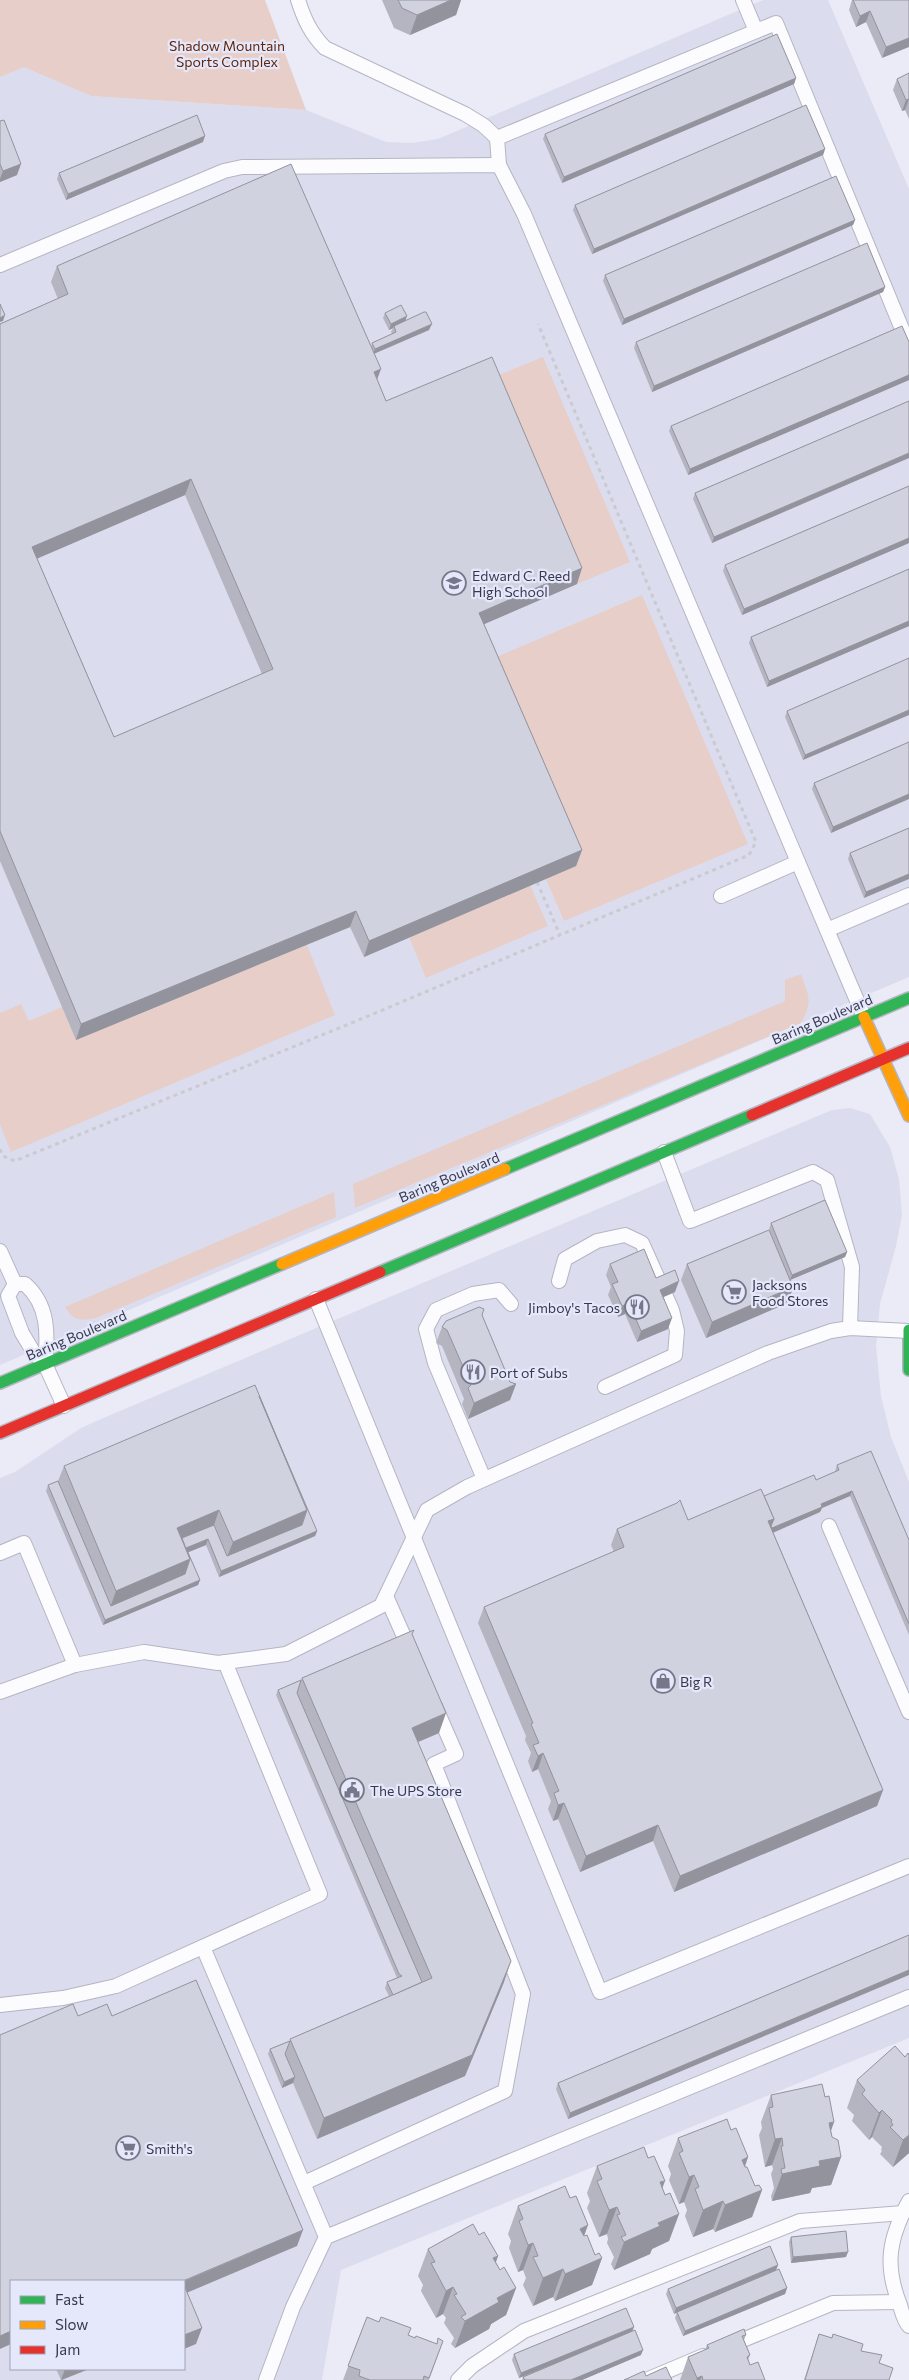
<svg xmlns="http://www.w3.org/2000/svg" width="909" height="2380" viewBox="0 0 909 2380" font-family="Commissioner,sans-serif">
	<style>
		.built { fill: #dbddee; fill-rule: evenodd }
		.green { fill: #e7cec9 }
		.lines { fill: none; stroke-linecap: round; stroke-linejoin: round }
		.lane-casing { stroke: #b4b5c2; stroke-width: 16 }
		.fast-casing { stroke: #b4b5c2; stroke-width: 14 }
		.slow-casing { stroke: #b4b5c2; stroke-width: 14 }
		.jam-casing { stroke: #b4b5c2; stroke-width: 14 }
		.path { stroke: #cacad1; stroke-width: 3; stroke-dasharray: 4 4; stroke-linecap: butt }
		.lane { stroke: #fcfcfe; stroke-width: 14 }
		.fast { stroke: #30b455; stroke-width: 11 }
		.slow { stroke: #ff9f0a; stroke-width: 11 }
		.jam { stroke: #e5322d; stroke-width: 11 }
		.wall { fill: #b4b5c0; fill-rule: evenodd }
		.shaded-wall { fill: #92939c }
		.building { fill: #d1d2df; stroke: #92939c; fill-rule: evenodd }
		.labels { text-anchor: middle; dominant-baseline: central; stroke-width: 4.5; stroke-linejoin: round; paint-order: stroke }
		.park-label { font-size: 14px; fill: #60260b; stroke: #e5e7fb }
		.poi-label { font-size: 14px; fill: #38394d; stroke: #e5e7fb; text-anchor: start }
		.street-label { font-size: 14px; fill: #38394d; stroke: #e5e7fb }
	</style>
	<rect width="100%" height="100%" fill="#eaebf6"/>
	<g class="built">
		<polygon points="763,0 828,0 909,189 909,977 0,1365 0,77 24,66 91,96 306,110 386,142 412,143 438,139"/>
		<path d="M850,1108L870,1114L890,1147L899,1179L902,1215L896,1246L880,1304L876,1346L881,1396L891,1437L909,1482V2038L341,2270L322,2380H0V1478L15,1472L81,1428L101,1419L832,1110ZM11,2281H184V2369H11Z"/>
	</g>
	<g class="green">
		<polygon points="0,0 265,0 306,110 91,96 24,67 0,77"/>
		<polygon points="543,357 630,562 577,584 489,379"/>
		<polygon points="642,595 748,844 564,921 546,879 576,865 487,661"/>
		<polygon points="530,885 548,926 426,978 409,937"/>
		<polygon points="307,945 335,1015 11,1152 0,1125 0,1013 21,1004 29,1021 62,1007 76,1039"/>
		<path d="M801,974C809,996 813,1002 801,1023L355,1208L353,1184L785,1001V980Z"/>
		<path d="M334,1192L336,1217L96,1318C81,1321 73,1321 65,1307Z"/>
	</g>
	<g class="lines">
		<g class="lane-casing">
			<g id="lane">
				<path d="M298,0C304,19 311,34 325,48L465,114L483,125L497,138"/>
				<polyline points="743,0 756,31"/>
				<polyline points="499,165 497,138 776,23 909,346"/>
				<polyline points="0,265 224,171 242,167 499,165 524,214 798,862"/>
				<polyline points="721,896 798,862 864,1017"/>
				<polyline points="827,930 909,895"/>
				<polyline points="664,1152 690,1221 813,1172 827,1180 852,1267 850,1328"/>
				<polyline points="0,1251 15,1284"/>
				<polyline points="559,1281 565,1259 597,1241 625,1235 642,1243 672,1310 677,1331 675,1355 605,1387"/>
				<polyline points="15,1284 8,1296 22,1333 34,1353 45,1364 64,1406"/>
				<path d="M15,1284H25C49,1305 48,1335 45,1364"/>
				<polyline points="316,1299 600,1992 909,1866"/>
				<polyline points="484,1479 435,1363 426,1329 436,1310 473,1294 499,1290 511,1304"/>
				<polyline points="829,1526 909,1712"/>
				<polyline points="0,1553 24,1543 75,1665"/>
				<polyline points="386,1596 410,1650"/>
				<polyline points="0,1692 75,1665 144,1652 218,1663 286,1654 381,1606 427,1510 467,1487 768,1353 831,1331 850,1328 909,1331"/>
				<polyline points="203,1947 326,2237"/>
				<polyline points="0,2005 63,1998 116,1986 320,1894 225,1662"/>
				<polyline points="304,2183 505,2091 523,1994 434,1764 456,1754 435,1706"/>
				<path d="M909,2201C889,2238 884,2265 900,2305C902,2312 904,2321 909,2326"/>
				<polyline points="728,2346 833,2303 898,2302"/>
				<polyline points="266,2380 293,2307 326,2237 909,1997"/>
				<polyline points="458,2380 472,2366 524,2331 800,2221 903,2213"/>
				<polyline points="646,2380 703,2356"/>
			</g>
		</g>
		<g class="fast-casing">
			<g id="fast">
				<polyline points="505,1169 909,998"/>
				<polyline points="380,1272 752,1115"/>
				<polyline points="909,1330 909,1370"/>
				<polyline points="0,1383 282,1264"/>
			</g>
		</g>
		<g class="slow-casing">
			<g id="slow">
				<polyline points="864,1017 909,1116"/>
				<polyline points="282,1264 505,1169"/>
			</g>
		</g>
		<g class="jam-casing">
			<g id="jam">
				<polyline points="752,1115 909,1048"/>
				<polyline points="0,1433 380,1272"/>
			</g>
		</g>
		<g class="path">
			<polyline points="537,882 560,935"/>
			<polyline points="0,1149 3,1156 15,1161 378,1012 749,855 756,842 538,324"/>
		</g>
		<use href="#lane" class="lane"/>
		<use href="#fast" class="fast"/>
		<use href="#slow" class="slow"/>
		<use href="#jam" class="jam"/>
	</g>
	<g class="wall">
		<polygon points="382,0 461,0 456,15 410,35 394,28"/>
		<polygon points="852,0 909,0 882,58 866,22 856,27 849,10"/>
		<polygon points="909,73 909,119 905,110 902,111 893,90 897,79"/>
		<polygon points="796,78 794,84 562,183 543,139 545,134"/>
		<polygon points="0,121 17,175 0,182"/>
		<polygon points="203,142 66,200 57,179 59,173"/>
		<polygon points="825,149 823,155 592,254 573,210 575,205"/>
		<polygon points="855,220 853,225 622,325 603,281 605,275"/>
		<path d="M57,266L371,347L372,343L392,334L391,332L393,328L389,330L383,318L385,313L429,330L374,354L377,379L386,401L577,584L484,624L582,850L576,866L364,957L350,927L76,1040L0,861V324L58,299L51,282ZM185,495L262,674L114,737L37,558Z"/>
		<polygon points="885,287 883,292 652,392 634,348 636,342"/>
		<polygon points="909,342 909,380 688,475 669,431 671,426"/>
		<polygon points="909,401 712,543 693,499 695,493"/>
		<polygon points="909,486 909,543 742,615 723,571 725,565"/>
		<polygon points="909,569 909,626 767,687 749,643 751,637"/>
		<polygon points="909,658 803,760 785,717 787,711"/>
		<polygon points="909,742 831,833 812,789 814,783"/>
		<polygon points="909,828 864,898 848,859 850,853"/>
		<polygon points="771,1223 847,1252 845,1257 790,1280 793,1287 788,1303 706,1338 681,1280 687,1264 777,1249 769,1229"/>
		<polygon points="610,1264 656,1278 675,1292 664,1297 668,1329 637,1342 625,1314 618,1317 608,1295 611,1287 606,1275"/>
		<polygon points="482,1315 510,1382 516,1384 510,1400 468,1419 462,1404 464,1399 442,1346 436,1343 442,1327"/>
		<polygon points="837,1465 909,1540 909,1635 850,1496 822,1508 820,1512 773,1532 883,1790 877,1806 674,1892 653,1841 580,1872 558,1819 553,1821 548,1809 551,1801 538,1769 532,1772 528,1761 531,1753 525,1740 526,1736 478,1623 484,1607 614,1552 611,1545 617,1529 688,1520 816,1480 835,1472 835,1471"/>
		<polygon points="64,1466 317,1531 315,1536 219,1577 206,1545 188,1552 200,1580 198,1585 103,1625 46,1491 48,1485 58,1481"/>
		<polygon points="412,1634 439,1733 418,1742 504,1982 465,2076 317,2139 293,2083 282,2088 268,2054 270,2049 290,2041 290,2039 389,1996 385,1988 387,1982 397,1978 276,1695 278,1690 301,1680 302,1678"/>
		<polygon points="909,1935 568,2119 556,2089 558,2083"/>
		<polygon points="909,2054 909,2153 893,2167 880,2154 882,2151 881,2150 882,2147 872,2137 869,2140 852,2121 854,2115 847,2108 857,2080 905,2057"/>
		<polygon points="771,2095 834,2122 831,2131 832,2137 841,2157 831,2185 812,2188 810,2193 772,2201 771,2196 774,2188 771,2174 773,2169 772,2165 765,2167 759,2135 762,2128 761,2122"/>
		<polygon points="731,2130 748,2157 745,2167 755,2186 762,2190 752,2217 715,2232 713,2229 693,2237 685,2216 687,2210 684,2202 679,2204 669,2180 671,2174 668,2166 678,2138"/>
		<polygon points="597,2166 662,2187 665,2195 679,2214 669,2241 652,2249 650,2254 614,2270 611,2264 614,2257 607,2243 608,2239 607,2234 599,2237 587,2208 590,2201 587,2193"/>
		<polygon points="570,2198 584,2236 595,2255 602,2258 592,2285 555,2301 553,2297 533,2306 523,2285 526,2278 523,2270 518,2272 509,2248 511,2241 508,2234 518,2206"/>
		<polygon points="479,2235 498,2256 496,2262 500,2270 516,2288 506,2315 491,2324 489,2329 455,2348 451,2344 454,2338 444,2323 446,2318 443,2314 436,2318 421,2291 423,2285 418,2276 428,2249"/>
		<polygon points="791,2237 846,2257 791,2263 789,2242"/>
		<polygon points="778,2265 776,2270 787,2288 785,2294 683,2336 675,2318 677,2312 674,2314 666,2294 668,2289"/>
		<polygon points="367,2317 415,2338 437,2344 443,2341 429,2380 343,2380"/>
		<polygon points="632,2332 641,2355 582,2380 522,2380 523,2377 544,2368 519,2378 512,2360 514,2354"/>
		<polygon points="819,2334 832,2338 833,2334 879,2363 889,2380 804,2380"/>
		<polygon points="746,2335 744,2340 750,2355 748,2360 750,2365 765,2380 680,2380 688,2357 705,2350 707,2345"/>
		<polygon points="56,2369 89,2369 62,2380 61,2380"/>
	</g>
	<g class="shaded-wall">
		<polygon points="451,0 461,0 456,15 410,35 417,15"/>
		<polygon points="870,11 866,22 856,27 860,16"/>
		<polygon points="909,38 909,47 882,58 886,47"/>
		<polygon points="796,78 794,84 562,183 564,177"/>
		<polygon points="909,99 905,110 902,111 906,100"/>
		<polygon points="205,136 203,142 66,200 68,194"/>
		<polygon points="825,149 823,155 592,254 594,249"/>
		<polygon points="21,164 17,175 0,182 0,179 3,171"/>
		<polygon points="855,220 853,225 622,325 624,319"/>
		<polygon points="885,287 883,292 652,392 654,386"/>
		<polygon points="5,315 3,321 0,322 0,318"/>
		<polygon points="407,316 405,322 394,326 393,328 389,330 391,324"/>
		<polygon points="432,324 429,330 373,354 375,349"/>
		<polygon points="381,369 375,385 374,372"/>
		<polygon points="909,375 909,380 688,475 690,469"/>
		<polygon points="909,453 909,458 712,543 714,537"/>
		<polygon points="191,479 185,495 27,563 32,547"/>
		<polygon points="909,538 909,543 742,615 744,609"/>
		<polygon points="582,568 577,584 473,629 479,613"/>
		<polygon points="909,621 909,626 767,687 769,681"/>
		<polygon points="909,710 909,715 803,760 805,755"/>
		<polygon points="909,794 909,799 831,833 833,827"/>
		<polygon points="582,850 576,866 364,957 369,941"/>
		<polygon points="909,874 909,879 864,898 866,892"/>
		<polygon points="356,911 350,927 76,1040 81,1024"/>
		<polygon points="847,1252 845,1257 790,1280 792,1275"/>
		<polygon points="679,1281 675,1292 656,1300 660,1290"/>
		<polygon points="793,1287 788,1303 706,1338 712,1322"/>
		<polygon points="629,1303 625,1314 618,1317 622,1306"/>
		<polygon points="672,1318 668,1329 637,1342 641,1331"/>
		<polygon points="516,1384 510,1400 468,1419 474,1403"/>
		<polygon points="852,1491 850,1496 822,1508 820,1512 768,1535 768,1521 821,1504"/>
		<polygon points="219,1510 212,1531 172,1542 177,1528"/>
		<polygon points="307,1510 300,1530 225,1562 233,1542"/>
		<polygon points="317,1531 315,1536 219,1577 221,1571"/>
		<polygon points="208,1539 206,1545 184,1554 186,1548"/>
		<polygon points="190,1559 183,1580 109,1611 116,1591"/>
		<polygon points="200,1580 198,1585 103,1625 105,1620"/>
		<polygon points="446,1713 439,1733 404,1748 412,1728"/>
		<polygon points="543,1753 538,1769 532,1772 538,1756"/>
		<polygon points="883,1790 877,1806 674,1892 680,1876"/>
		<polygon points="564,1803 558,1819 553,1821 558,1805"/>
		<polygon points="658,1825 653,1841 580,1872 586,1856"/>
		<polygon points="511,1961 504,1982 465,2076 317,2139 324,2118"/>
		<polygon points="909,1970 909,1975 568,2119 570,2113"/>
		<polygon points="295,2077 293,2083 282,2088 284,2082"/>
		<polygon points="882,2110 872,2137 869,2140 879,2113"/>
		<polygon points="834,2122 824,2149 829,2123"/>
		<polygon points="909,2135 909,2153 893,2167 903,2140"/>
		<polygon points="782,2138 772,2165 765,2167 775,2139"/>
		<polygon points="748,2157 738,2185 742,2160"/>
		<polygon points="841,2157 831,2185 812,2188 810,2193 772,2201 782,2174 819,2161"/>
		<polygon points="694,2175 684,2202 679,2204 689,2177"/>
		<polygon points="665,2181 655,2208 660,2182"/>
		<polygon points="762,2190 752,2217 715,2232 725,2205"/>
		<polygon points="723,2201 713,2229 693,2237 703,2210"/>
		<polygon points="617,2207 607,2234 599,2237 609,2210"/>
		<polygon points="679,2214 669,2241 652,2249 650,2254 614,2270 624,2242 658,2223"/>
		<polygon points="588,2225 578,2253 580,2229"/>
		<polygon points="303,2230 297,2246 184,2294 184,2281"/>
		<polygon points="533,2243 523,2270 518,2272 528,2245"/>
		<polygon points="848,2252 846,2257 791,2263 793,2257"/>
		<polygon points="498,2256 488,2283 493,2258"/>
		<polygon points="602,2258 592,2285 555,2301 565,2274"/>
		<polygon points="778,2265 776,2270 674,2314 676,2308"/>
		<polygon points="563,2269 553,2297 533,2306 543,2278"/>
		<polygon points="453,2287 443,2314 436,2318 446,2291"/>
		<polygon points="516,2288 506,2315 491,2324 489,2329 455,2348 465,2321 497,2298"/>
		<polygon points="787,2288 785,2294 683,2336 685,2331"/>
		<polygon points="634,2327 632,2332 519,2378 521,2373"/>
		<polygon points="202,2328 196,2344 184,2349 184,2335"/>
		<polygon points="11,2331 11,2344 0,2349 0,2336"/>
		<polygon points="643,2350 641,2355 582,2380 571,2380"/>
		<polygon points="65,2369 89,2369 61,2380"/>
		<polygon points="702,2376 700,2380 696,2380 697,2378"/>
	</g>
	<g class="building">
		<polygon points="398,0 451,0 417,15 402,8"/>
		<polygon points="853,0 909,0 909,38 886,47 870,11 860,16"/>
		<polygon points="777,34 796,78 564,177 545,134"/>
		<polygon points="909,73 909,99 906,100 897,79"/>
		<polygon points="806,105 825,149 594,249 575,205"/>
		<polygon points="197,115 205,136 68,194 59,173"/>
		<polygon points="4,120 21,164 3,171 0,164 0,121"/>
		<path d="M291,164L381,369L374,372L386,401L492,357L582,568L479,613L582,850L369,941L356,911L81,1024L0,831V324L68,294L57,266ZM191,479L273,669L114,737L32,547Z"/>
		<polygon points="836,176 855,220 624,319 605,275"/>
		<polygon points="867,243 885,287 654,386 636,342"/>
		<polygon points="0,304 5,315 0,318"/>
		<polygon points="401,305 407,316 391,324 385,313"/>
		<polygon points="424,312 426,312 432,324 375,349 372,343 396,332 394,326"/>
		<polygon points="902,326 909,342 909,375 690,469 671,426"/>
		<polygon points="909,401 909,453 714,537 695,493"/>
		<polygon points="909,486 909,538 744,609 725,565"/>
		<polygon points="909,569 909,621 769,681 751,637"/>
		<polygon points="909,658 909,710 805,755 787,711"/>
		<polygon points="909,742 909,794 833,827 814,783"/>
		<polygon points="909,828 909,874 866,892 850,853"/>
		<polygon points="825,1200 847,1252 792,1275 771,1223"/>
		<polygon points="769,1230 793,1287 712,1322 687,1264"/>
		<polygon points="644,1249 656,1278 675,1270 679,1281 660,1290 672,1318 641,1331 629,1303 622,1306 612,1284 618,1282 610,1264"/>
		<polygon points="479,1307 484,1309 482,1315 510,1382 516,1384 474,1403 468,1388 471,1385 447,1330 442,1327 446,1321"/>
		<polygon points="255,1385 307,1510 233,1542 219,1510 177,1528 190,1559 116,1591 64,1466"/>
		<polygon points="259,1396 317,1531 221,1571 208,1539 186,1548 200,1580 105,1620 48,1485 58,1481 111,1606 185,1574 190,1559 182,1538 214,1525 227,1556 302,1525 307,1510"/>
		<polygon points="871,1451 909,1540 909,1624 852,1491 821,1504 822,1507 772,1528 771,1526 774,1519 764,1496 814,1475 816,1480 839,1470 837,1465"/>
		<polygon points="761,1489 774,1519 768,1521 883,1790 680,1876 658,1825 586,1856 564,1803 558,1805 554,1793 559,1791 543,1753 538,1756 533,1745 539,1743 531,1724 533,1723 484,1607 624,1547 617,1529 677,1503 680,1500 688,1520"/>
		<polygon points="414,1630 412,1634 446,1713 412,1728 511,1961 472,2055 324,2118 290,2039 432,1978 302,1678"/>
		<polygon points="301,1680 297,1693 422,1982 393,1995 387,1982 402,1976 399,1974 278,1690"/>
		<polygon points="909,1935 909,1970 570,2113 558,2083"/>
		<polygon points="196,1980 303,2230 183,2281 11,2281 11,2331 0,2336 0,2035 73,2004 78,2016 107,2004 112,2016"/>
		<polygon points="290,2041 285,2054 295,2077 284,2082 270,2049"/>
		<polygon points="895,2046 905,2057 908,2053 909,2054 909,2135 903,2140 890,2127 893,2125 891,2122 892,2120 882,2110 879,2113 862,2094 865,2090 857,2080"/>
		<polygon points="822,2084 825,2097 829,2096 834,2122 829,2123 832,2137 838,2140 841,2157 819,2161 820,2166 782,2174 781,2169 785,2168 781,2146 783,2146 782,2138 775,2139 769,2108 773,2107 771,2095"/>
		<polygon points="727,2119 731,2130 736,2128 748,2157 742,2160 745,2167 747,2167 755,2186 759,2185 762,2190 725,2205 723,2201 703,2210 695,2189 699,2187 694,2175 689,2177 679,2153 683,2151 678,2138"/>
		<polygon points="644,2147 648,2158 654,2156 665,2181 660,2182 665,2195 670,2193 679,2214 658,2223 660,2226 624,2242 621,2237 626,2235 617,2215 620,2214 617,2207 609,2210 597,2181 602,2179 597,2166"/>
		<polygon points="565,2186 570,2198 576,2196 588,2225 580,2229 584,2236 587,2235 595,2255 599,2253 602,2258 565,2274 563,2269 543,2278 533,2257 538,2256 533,2243 528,2245 519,2221 523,2219 518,2206"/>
		<polygon points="473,2224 479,2235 484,2232 498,2256 493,2258 500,2270 504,2267 516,2288 497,2298 499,2302 465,2321 461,2317 466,2314 454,2295 457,2294 453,2287 446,2291 431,2263 435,2262 428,2249"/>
		<polygon points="846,2231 848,2252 793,2257 791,2237"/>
		<polygon points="770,2246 778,2265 676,2308 668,2289"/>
		<polygon points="779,2269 787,2288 685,2331 677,2312"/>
		<polygon points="184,2285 202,2328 184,2335"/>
		<polygon points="626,2308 634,2327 521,2373 514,2354"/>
		<polygon points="367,2317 379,2322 381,2317 411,2328 408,2335 415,2338 416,2336 437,2344 438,2338 443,2341 429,2378 424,2376 423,2380 370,2380 359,2376 360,2370 348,2366"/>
		<polygon points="744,2329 746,2335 742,2336 750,2355 747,2357 750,2365 758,2362 765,2380 703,2380 702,2376 697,2378 688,2357 709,2348 707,2345"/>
		<polygon points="635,2330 643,2350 571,2380 525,2380 523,2377"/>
		<polygon points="819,2334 832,2338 833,2334 863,2344 861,2351 882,2355 879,2363 893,2368 889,2380 805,2380"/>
		<polygon points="666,2367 672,2380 624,2380 644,2371 646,2376"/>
	</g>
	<defs>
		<g id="school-ring" transform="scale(1.25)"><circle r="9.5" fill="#e5e7fb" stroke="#767788" stroke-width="1.5"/><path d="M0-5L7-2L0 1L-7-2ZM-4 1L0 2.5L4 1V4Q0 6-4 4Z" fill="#767788"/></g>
		<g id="supermarket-ring" transform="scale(1.25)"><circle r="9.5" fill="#e5e7fb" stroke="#767788" stroke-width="1.5"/><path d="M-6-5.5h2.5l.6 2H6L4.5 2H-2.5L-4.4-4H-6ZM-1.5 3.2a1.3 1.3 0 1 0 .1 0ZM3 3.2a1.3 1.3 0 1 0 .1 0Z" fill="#767788"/></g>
		<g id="restaurant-ring" transform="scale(1.25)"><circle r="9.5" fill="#e5e7fb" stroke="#767788" stroke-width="1.5"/><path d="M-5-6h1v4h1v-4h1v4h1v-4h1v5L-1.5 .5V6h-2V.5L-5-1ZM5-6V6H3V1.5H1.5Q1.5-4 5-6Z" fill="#767788"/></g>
		<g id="shop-ring" transform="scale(1.25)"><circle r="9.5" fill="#e5e7fb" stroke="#767788" stroke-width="1.5"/><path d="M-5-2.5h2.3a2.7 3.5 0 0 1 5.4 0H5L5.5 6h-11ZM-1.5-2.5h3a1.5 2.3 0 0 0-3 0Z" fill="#767788"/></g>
		<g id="civic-ring" transform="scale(1.25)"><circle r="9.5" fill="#e5e7fb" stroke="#767788" stroke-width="1.5"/><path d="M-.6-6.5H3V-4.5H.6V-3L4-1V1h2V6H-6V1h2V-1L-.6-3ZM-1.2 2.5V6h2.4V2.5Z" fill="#767788"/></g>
	</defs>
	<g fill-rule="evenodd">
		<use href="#school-ring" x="454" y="583"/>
		<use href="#supermarket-ring" x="734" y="1292"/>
		<use href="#restaurant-ring" x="637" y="1307"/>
		<use href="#restaurant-ring" x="473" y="1372"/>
		<use href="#shop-ring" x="663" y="1681"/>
		<use href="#civic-ring" x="352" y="1790"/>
		<use href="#supermarket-ring" x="128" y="2148"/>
	</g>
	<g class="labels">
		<g class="park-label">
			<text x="227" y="45">Shadow Mountain<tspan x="227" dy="16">Sports Complex</tspan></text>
		</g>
		<g class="poi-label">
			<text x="472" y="575">Edward C. Reed<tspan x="472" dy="16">High School</tspan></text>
			<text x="752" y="1284">Jacksons<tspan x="752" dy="16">Food Stores</tspan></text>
			<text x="620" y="1307" text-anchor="end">Jimboy's Tacos</text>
			<text x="490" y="1372">Port of Subs</text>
			<text x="680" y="1681">Big R</text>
			<text x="370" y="1790">The UPS Store</text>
			<text x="146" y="2148">Smith's</text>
		</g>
		<g class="street-label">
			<text transform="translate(822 1019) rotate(-23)">Baring Boulevard</text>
			<text transform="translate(449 1177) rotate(-23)">Baring Boulevard</text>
			<text transform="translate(76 1335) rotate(-23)">Baring Boulevard</text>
		</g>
	</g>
	<rect x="10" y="2280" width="175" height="90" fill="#e5e7fb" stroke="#a0a1b5"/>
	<rect x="20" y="2296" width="25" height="8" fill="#30b455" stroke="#a0a1b5"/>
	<text x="55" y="2305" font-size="15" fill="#38394d">Fast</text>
	<rect x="20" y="2321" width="25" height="8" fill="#ff9f0a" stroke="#a0a1b5"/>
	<text x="55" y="2330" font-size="15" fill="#38394d">Slow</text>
	<rect x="20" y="2346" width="25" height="8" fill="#e5322d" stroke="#a0a1b5"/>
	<text x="55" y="2355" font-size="15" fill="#38394d">Jam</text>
</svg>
